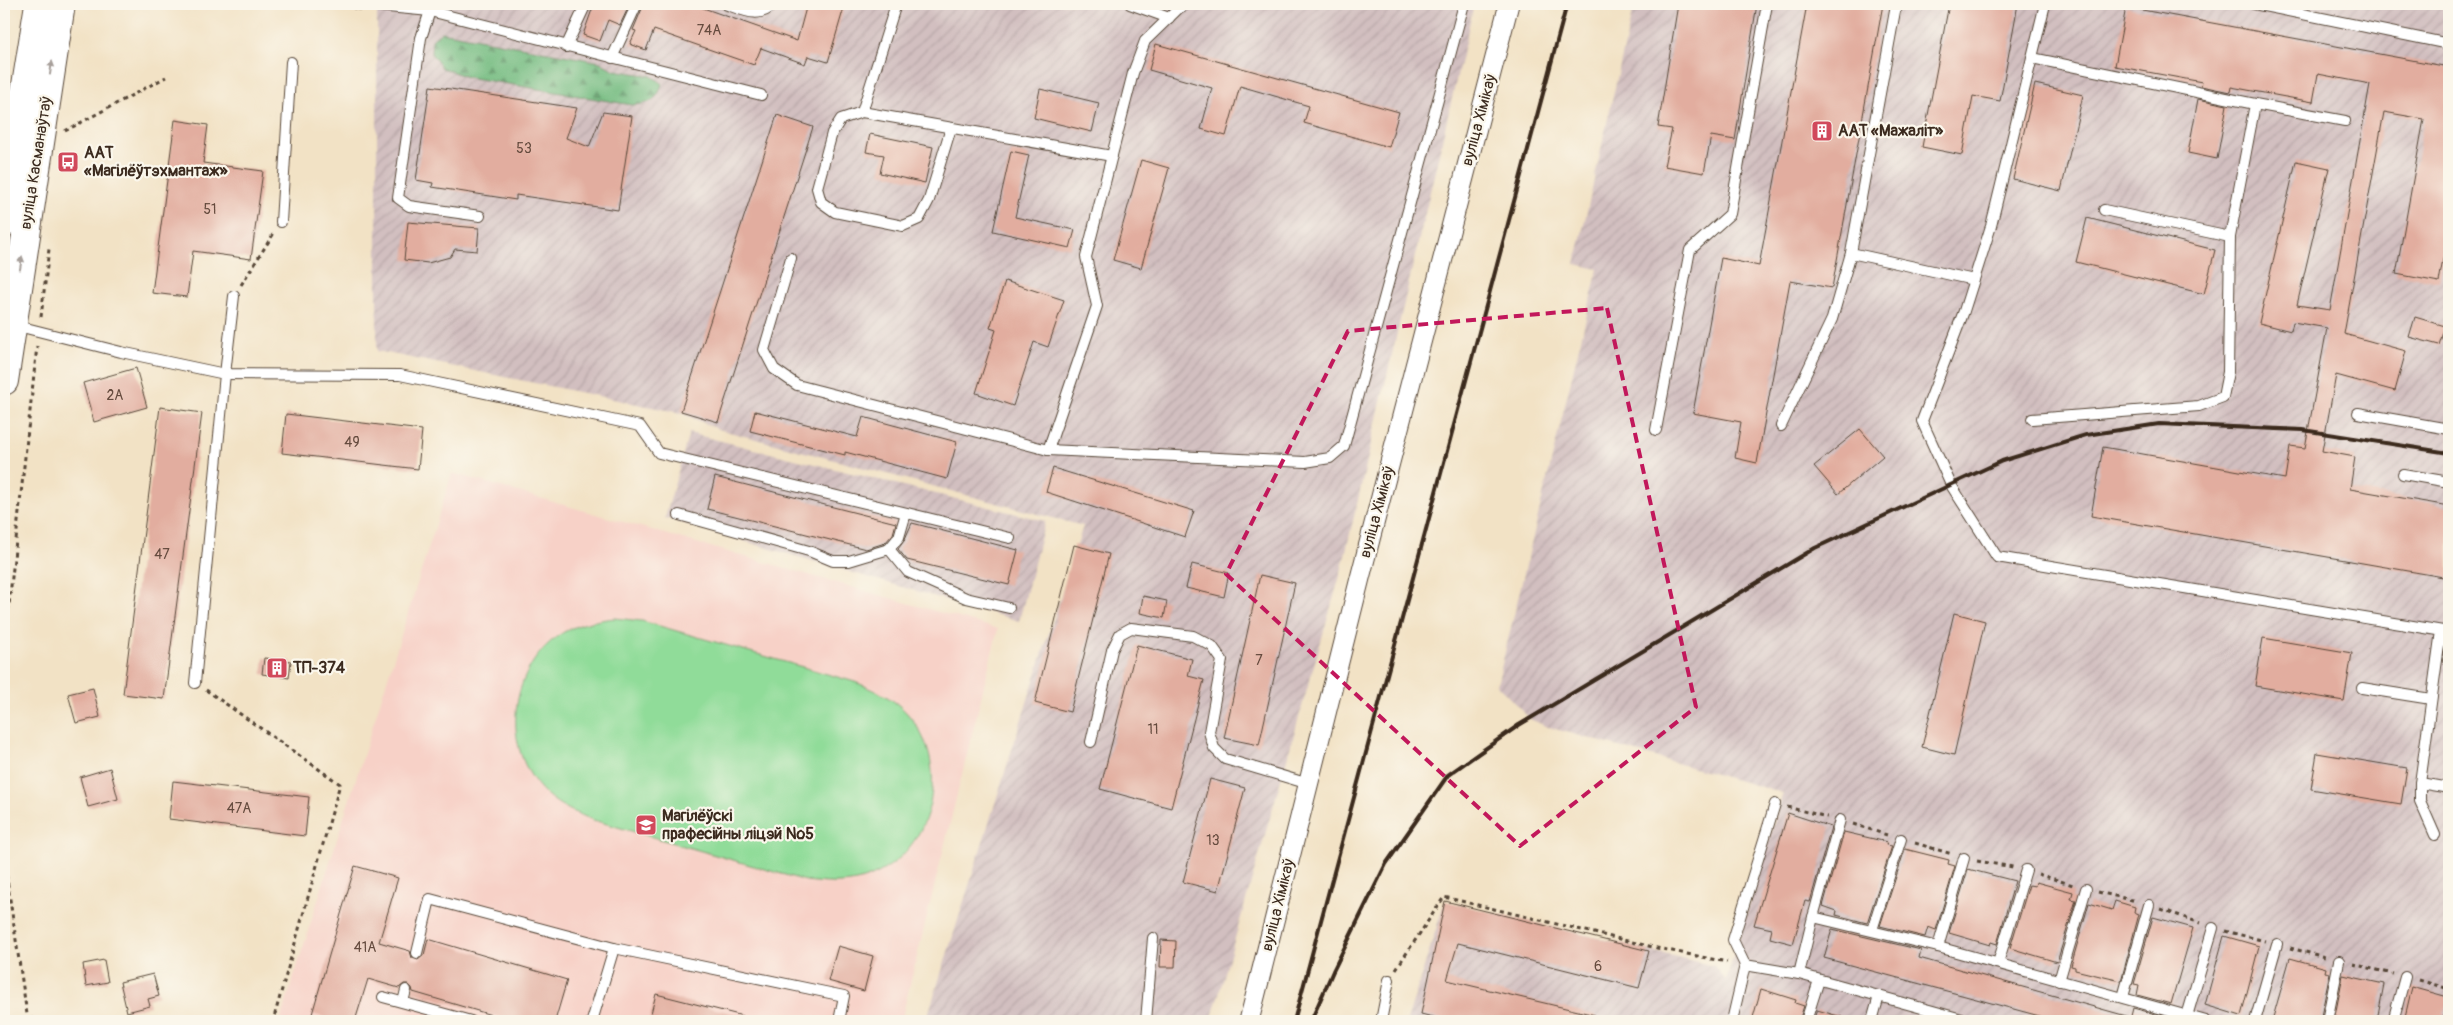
<svg xmlns="http://www.w3.org/2000/svg" width="2453" height="1025" viewBox="0 0 2453 1025" font-family="Pangolin,sans-serif">
	<style>
		.built { fill: #f7d1c7 }
		.industrial { fill: url(#industrial-furrows) }
		.grass { fill: #90dc99; stroke: #66835c }
		.forest { fill: url(#forest-firs); stroke: #587350 }
		.building { fill: #e2ad9f }
		.lines { fill: none; stroke-linecap: round; stroke-linejoin: round }
		.lane-casing { stroke: #564637; stroke-width: 12 }
		.street-casing { stroke: #564637; stroke-width: 21 }
		.primary-casing { stroke: #564637; stroke-width: 30 }
		.path { stroke: #564637; stroke-width: 3; stroke-dasharray: 4 4; stroke-linecap: butt }
		.lane { stroke: #fff; stroke-width: 10 }
		.street { stroke: #fff; stroke-width: 19 }
		.primary { stroke: #fff; stroke-width: 28 }
		.rail { stroke: #3b2a1e; stroke-width: 4 }
		.oneway { fill: #a79f9a }
		.marked { fill: none; stroke: #c2185b; stroke-width: 4; stroke-dasharray: 10 6; stroke-linejoin: round }
		.labels { text-anchor: middle; dominant-baseline: central; stroke-width: 4.5; stroke-linejoin: round; paint-order: stroke }
		.number-label { font-size: 14px; fill: #654b3e }
		.street-label { font-size: 16px; fill: #3b2a1e; stroke: #fbf7ec }
		.poi-label { font-size: 16px; font-weight: bold; fill: #3b2a1e; stroke: #fbf7ec; text-anchor: start }
	</style>
	<defs>
		<pattern id="industrial-furrows" width="10" height="10" patternUnits="userSpaceOnUse" patternTransform="scale(1.25)"><rect width="10" height="10" fill="#d2bfc0"/><path d="M-1 1l2-2M0 10L10 0M9 11l2-2" fill="none" stroke="#b5a4a5"/></pattern>
		<pattern id="forest-firs" width="22" height="20" patternUnits="userSpaceOnUse" patternTransform="scale(1.25)"><rect width="22" height="20" fill="#74bc81"/><path d="M5 1l3.5 6h-7zM16 11l3.5 6h-7z" fill="#609969"/></pattern>
	</defs>
	<rect width="100%" height="100%" fill="#fbf7ec"/>
	<filter id="ink" filterUnits="userSpaceOnUse"><feTurbulence type="fractalNoise" baseFrequency=".02" numOctaves="2"/><feDisplacementMap in="SourceGraphic" scale="10" xChannelSelector="R" yChannelSelector="G"/><feConvolveMatrix kernelMatrix="1 2 1 2 8 2 1 2 1" color-interpolation-filters="sRGB"/></filter>
	<filter id="wash" filterUnits="userSpaceOnUse"><feTurbulence type="fractalNoise" baseFrequency=".0096" numOctaves="4" result="noise"/><feDisplacementMap in="SourceGraphic" scale="20" xChannelSelector="R" yChannelSelector="G"/><feGaussianBlur stdDeviation="1.12" result="paint"/><feColorMatrix in="noise" values="0 0 0 0 0 0 0 0 0 0 0 0 0 0 0 0 0 1.4 0 .05"/><feComposite in="paint" operator="in"/></filter>
	<g filter="url(#wash)">
		<rect width="100%" height="100%" fill="#f2e2c5"/>
		<polygon class="built" points="452,473 998,629 901,1021 280,1021"/>
		<g class="industrial">
			<polygon points="377,4 1474,4 1341,572 1211,1021 926,1021 1083,526 718,429 681,413 377,351"/>
			<polygon points="1634,4 2449,4 2449,1021 1407,1021 1445,901 1714,966 1726,980 1783,793 1548,727 1530,719 1497,685 1598,269 1575,264"/>
			<polygon points="689,433 1045,521 1019,621 665,518"/>
		</g>
		<path class="grass" d="M615,618L642,621L855,682C872,689 888,695 902,708C957,761 934,859 860,880C842,885 824,883 806,881L593,820C576,813 560,807 546,794C499,749 508,666 564,632C580,623 598,620 615,618Z"/>
		<path class="forest" d="M441,32L600,62L614,70L651,76L662,83C658,101 649,104 632,105L467,77L442,68L431,53L432,40Z"/>
		<g id="blocks">
			<g class="building">
				<polygon points="594,4 630,4 620,25 608,20 600,41 583,35"/>
				<polygon points="644,4 692,4 797,41 807,4 845,4 828,62 808,56 805,64 761,48 754,65 654,30 646,50 630,44 636,31 633,30"/>
				<polygon points="1678,4 1757,4 1735,140 1711,136 1704,173 1664,166 1672,129 1658,127"/>
				<polygon points="1807,4 1883,4 1832,288 1790,281 1757,463 1735,458 1741,422 1693,413 1721,258 1759,266"/>
				<polygon points="1949,4 2018,4 2000,101 1973,96 1962,155 1922,147"/>
				<polygon points="2126,7 2449,67 2449,226 2439,282 2396,274 2424,119 2384,112 2344,334 2406,351 2395,391 2336,375 2322,451 2355,457 2350,489 2449,506 2449,578 2091,516 2103,447 2285,479 2290,446 2305,448 2327,328 2293,322 2291,331 2259,323 2296,161 2329,168 2297,305 2330,310 2370,84 2318,74 2313,102 2231,87 2230,92 2201,86 2202,82 2115,66"/>
				<polygon points="1156,44 1399,112 1389,147 1304,123 1309,106 1240,86 1226,136 1201,129 1212,88 1149,70"/>
				<polygon points="2035,84 2083,95 2061,191 2013,179"/>
				<polygon points="430,86 577,108 566,138 589,147 603,112 632,116 618,210 516,195 516,200 432,187 433,183 416,180"/>
				<polygon points="1040,89 1099,103 1092,132 1034,118"/>
				<polygon points="2198,99 2227,105 2217,159 2188,153"/>
				<polygon points="777,115 813,127 718,422 681,411"/>
				<polygon points="175,120 208,125 203,163 263,171 251,259 193,251 187,297 152,293"/>
				<polygon points="870,134 933,147 925,183 880,173 884,155 866,152"/>
				<polygon points="1011,151 1029,155 1015,217 1075,230 1070,248 993,231"/>
				<polygon points="1141,160 1169,168 1141,268 1113,260"/>
				<polygon points="2087,218 2215,250 2204,294 2076,262"/>
				<polygon points="408,222 479,228 477,251 455,249 450,257 428,263 404,260"/>
				<polygon points="1005,281 1064,300 1048,347 1034,342 1013,406 976,393 996,330 990,328"/>
				<polygon points="2415,317 2445,326 2439,345 2409,337"/>
				<polygon points="136,368 147,407 94,422 83,383"/>
				<polygon points="160,407 202,413 164,699 123,694"/>
				<polygon points="755,411 857,437 863,417 957,442 947,479 845,452 845,455 750,431"/>
				<polygon points="286,414 422,430 418,469 282,453"/>
				<polygon points="1860,429 1883,456 1838,494 1814,466"/>
				<polygon points="1053,468 1194,511 1185,537 1046,492"/>
				<polygon points="715,477 896,523 893,534 885,543 866,549 707,509"/>
				<polygon points="912,523 1018,550 1009,585 907,560 898,549 904,541"/>
				<polygon points="1074,545 1109,554 1070,712 1035,703"/>
				<polygon points="1192,564 1229,573 1224,597 1186,588"/>
				<polygon points="1260,575 1295,583 1259,745 1224,738"/>
				<polygon points="1143,596 1167,601 1164,618 1140,613"/>
				<polygon points="1954,613 1985,621 1954,755 1922,747"/>
				<polygon points="2263,638 2352,653 2344,701 2255,686"/>
				<polygon points="1137,645 1192,659 1188,676 1204,680 1171,808 1100,789"/>
				<polygon points="264,658 291,661 289,678 262,674"/>
				<polygon points="93,688 100,717 76,723 68,694"/>
				<polygon points="2317,753 2407,768 2401,804 2311,789"/>
				<polygon points="110,768 118,799 88,807 80,777"/>
				<polygon points="1210,779 1245,788 1218,891 1183,882"/>
				<polygon points="173,781 309,797 305,836 169,819"/>
				<polygon points="1788,813 1831,827 1810,902 1805,901 1793,944 1770,938 1772,929 1754,925"/>
				<polygon points="1844,832 1887,842 1886,845 1892,846 1867,923 1836,915 1837,911 1823,906"/>
				<polygon points="1905,849 1949,860 1948,864 1955,866 1936,930 1928,927 1925,937 1880,926"/>
				<polygon points="355,866 398,878 379,942 410,951 412,958 418,960 424,955 428,939 567,980 555,1021 512,1021 413,992 412,988 408,984 404,984 399,988 368,979 355,1021 337,1021 312,1014"/>
				<polygon points="1968,869 2015,881 1997,944 1991,942 1990,945 1949,933"/>
				<polygon points="2036,882 2073,892 2071,899 2076,900 2057,962 2010,948 2029,885 2035,886"/>
				<polygon points="1445,901 1649,951 1639,988 1458,943 1447,980 1595,1015 1595,1021 1449,1021 1421,1014"/>
				<polygon points="2115,901 2135,907 2134,912 2139,914 2121,981 2075,970 2075,967 2071,966 2089,903 2112,910"/>
				<polygon points="2153,917 2193,928 2171,1004 2137,995 2139,985 2134,984"/>
				<polygon points="1832,929 1921,950 1919,958 2130,1017 2130,1020 2133,1008 2167,1017 2166,1021 2058,1021 1824,958"/>
				<polygon points="2224,936 2259,946 2241,1016 2205,1005"/>
				<polygon points="1161,940 1176,941 1175,967 1160,967"/>
				<polygon points="838,946 873,956 864,991 828,981"/>
				<polygon points="2290,958 2326,968 2325,972 2330,973 2320,1021 2272,1021"/>
				<polygon points="104,960 108,982 86,986 83,964"/>
				<polygon points="153,974 159,996 148,999 150,1006 127,1012 120,982"/>
				<polygon points="2343,975 2384,984 2377,1021 2334,1021"/>
				<polygon points="2412,987 2448,997 2442,1021 2404,1021"/>
				<polygon points="1761,989 1796,1000 1795,1003 1804,1006 1799,1021 1752,1021"/>
				<polygon points="656,994 743,1016 743,1021 649,1021"/>
				<polygon points="1817,1010 1842,1017 1842,1021 1813,1021"/>
			</g>
		</g>
	</g>
	<g filter="url(#ink)">
		<use href="#blocks" fill-opacity="0" stroke="#564637" stroke-width="1"/>
		<g class="lines">
			<g class="lane-casing">
				<g id="lane">
					<polyline points="356,4 430,11 761,95"/>
					<path d="M725,4C743,10 759,20 774,4"/>
					<polyline points="1130,4 1169,18"/>
					<polyline points="1899,4 1895,11 1851,253 1974,280"/>
					<polyline points="2045,4 1991,226 1964,311 1922,421 1951,485 1997,557 2449,632"/>
					<polyline points="2254,4 2449,44"/>
					<polyline points="430,11 421,38 398,198 409,206 480,216"/>
					<polyline points="566,47 586,4"/>
					<polyline points="612,58 637,4"/>
					<polyline points="2032,58 2255,104 2230,237 2228,372 2223,397 2199,406 2032,419"/>
					<polyline points="2255,104 2345,121"/>
					<polyline points="862,112 896,4"/>
					<polyline points="951,128 929,200 919,219 903,226 835,212 821,202 817,188 832,133 841,119 862,112 1112,156"/>
					<polyline points="2104,210 2230,237"/>
					<polyline points="281,222 291,62"/>
					<polyline points="791,258 764,350 774,369 797,385 1048,450 1305,462 1330,458 1344,446 1464,4"/>
					<polyline points="234,296 225,374 400,375 640,426 659,453 1010,538"/>
					<polyline points="14,325 121,352 225,374 195,683"/>
					<polyline points="2358,413 2449,429"/>
					<polyline points="1781,426 1832,319 1851,253"/>
					<polyline points="1656,430 1690,250 1730,214 1767,4"/>
					<polyline points="1048,450 1097,306 1086,257 1133,73 1145,41 1179,8 1187,4"/>
					<polyline points="2403,474 2449,482"/>
					<polyline points="679,515 809,551 833,561 849,561 889,549 899,537 906,513"/>
					<polyline points="889,549 908,572 966,598 1009,608"/>
					<polyline points="2362,688 2431,699"/>
					<polyline points="1091,742 1112,650 1120,634 1131,628 1193,636 1212,646 1222,660 1209,732 1214,748 1225,759 1309,784"/>
					<polyline points="2420,783 2449,788"/>
					<polyline points="2435,835 2420,801 2420,783 2441,631"/>
					<polyline points="1813,917 1840,820"/>
					<polyline points="1872,930 1901,839"/>
					<polyline points="1938,947 1964,858"/>
					<polyline points="417,953 430,899 614,948 844,996 839,1021"/>
					<polyline points="1998,963 2026,870"/>
					<polyline points="1745,965 1733,940 1775,804"/>
					<polyline points="1799,974 1813,917 1938,947 2206,1021"/>
					<polyline points="2059,981 2086,889"/>
					<polyline points="383,997 471,1021"/>
					<polyline points="2123,997 2149,905"/>
					<polyline points="403,1002 406,990"/>
					<polyline points="2187,1016 2213,928"/>
					<polyline points="592,1021 614,948"/>
					<polyline points="1146,1021 1153,938"/>
					<polyline points="1381,1021 1389,980"/>
					<polyline points="1732,1021 1745,965 1799,974 1969,1021"/>
					<polyline points="1806,1021 1819,980"/>
					<polyline points="1872,1021 1879,996"/>
					<polyline points="2255,1021 2277,944"/>
					<polyline points="2327,1021 2339,961"/>
					<polyline points="2393,1021 2405,977"/>
				</g>
			</g>
			<g class="street-casing">
				<polyline id="street" points="1249,1021 1360,578 1509,4"/>
			</g>
			<g class="primary-casing">
				<g id="primary">
					<polyline points="4,223 39,4"/>
					<polyline points="4,381 61,4"/>
				</g>
			</g>
			<g class="path">
				<polyline points="65,131 166,77"/>
				<polyline points="241,285 274,233"/>
				<polyline points="41,317 49,249"/>
				<polyline points="4,651 37,346"/>
				<polyline points="206,690 340,784 273,1021"/>
				<polyline points="1787,807 1827,817"/>
				<polyline points="1853,824 1887,835"/>
				<polyline points="1915,843 1952,854"/>
				<polyline points="4,859 28,1021"/>
				<polyline points="1977,861 2013,867"/>
				<polyline points="2038,874 2073,885"/>
				<polyline points="2098,892 2136,901"/>
				<polyline points="2161,909 2200,923"/>
				<polyline points="2225,931 2265,941"/>
				<polyline points="2290,948 2325,957"/>
				<polyline points="2353,964 2393,974"/>
				<polyline points="1396,969 1444,897 1657,948 1727,962"/>
				<polyline points="2419,980 2449,989"/>
				<polyline points="31,1017 32,1021"/>
			</g>
			<use href="#lane" class="lane"/>
			<use href="#street" class="street"/>
			<use href="#primary" class="primary"/>
			<g class="rail">
				<polyline points="1294,1021 1567,4"/>
				<polyline points="1311,1021 1333,971 1386,864 1448,775 1519,725 1815,548 2002,461 2086,435 2159,424 2303,430 2449,453"/>
			</g>
		</g>
		<defs><path id="oneway-solid" d="M-6-.8H1V-3.2L6.5 0L1 3.2V.8H-6Z" transform="scale(1.25)"/></defs>
		<g class="oneway">
			<use href="#oneway-solid" transform="translate(51 68) rotate(-81)"/>
			<use href="#oneway-solid" transform="translate(21 263) rotate(-81)"/>
		</g>
	</g>
	<path class="marked" d="M1607,308L1696,707L1520,846L1226,574L1348,331Z"/>
	<defs>
		<g id="building-square" transform="scale(1.125)"><rect x="-9" y="-9" width="18" height="18" rx="4" fill="#d1495b" stroke="#fbf7ec"/><path d="M-4-6H4V6H1V3H-1V6H-4ZM-2.5-4.3h1.7v1.8h-1.7ZM.8-4.3h1.7v1.8H.8ZM-2.5-1h1.7V.8h-1.7ZM.8-1h1.7V.8H.8Z" fill="#fff"/></g>
		<g id="bus-square" transform="scale(1.125)"><rect x="-9" y="-9" width="18" height="18" rx="4" fill="#d1495b" stroke="#fbf7ec"/><path d="M-5-6H5V4H4V6H2V4H-2V6H-4V4H-5ZM-3.5-4V0h7V-4ZM-3.5 1.2v1.5H-2V1.2ZM2 1.2v1.5H3.5V1.2Z" fill="#fff"/></g>
		<g id="university-square" transform="scale(1.125)"><rect x="-9" y="-9" width="18" height="18" rx="4" fill="#d1495b" stroke="#fbf7ec"/><path d="M0-5L7-2L0 1L-7-2ZM-4 1L0 2.5L4 1V4Q0 6-4 4Z" fill="#fff"/></g>
	</defs>
	<g fill-rule="evenodd">
		<use href="#building-square" x="1822" y="131"/>
		<use href="#bus-square" x="68" y="162"/>
		<use href="#building-square" x="277" y="668"/>
		<use href="#university-square" x="646" y="825"/>
	</g>
	<g class="labels">
		<g class="number-label">
			<text x="709" y="30">74А</text>
			<text x="524" y="148">53</text>
			<text x="210" y="209">51</text>
			<text x="115" y="395">2А</text>
			<text x="352" y="442">49</text>
			<text x="162" y="554">47</text>
			<text x="1259" y="660">7</text>
			<text x="1153" y="729">11</text>
			<text x="239" y="808">47А</text>
			<text x="1213" y="840">13</text>
			<text x="365" y="947">41А</text>
			<text x="1598" y="966">6</text>
		</g>
		<g class="street-label">
			<text transform="translate(1479 120) rotate(-75)">вуліца Хімікаў</text>
			<text transform="translate(36 163) rotate(-81)">вуліца Касманаўтаў</text>
			<text transform="translate(1377 512) rotate(-75)">вуліца Хімікаў</text>
			<text transform="translate(1278 905) rotate(-76)">вуліца Хімікаў</text>
		</g>
		<g class="poi-label">
			<text x="1838" y="131">ААТ «Мажаліт»</text>
			<text x="84" y="153">ААТ<tspan x="84" dy="18">«Магілёўтэхмантаж»</tspan></text>
			<text x="293" y="668">ТП-374</text>
			<text x="662" y="816">Магілёўскі<tspan x="662" dy="18">прафесійны ліцэй №5</tspan></text>
		</g>
	</g>
	<rect width="2453" height="1025" fill="none" stroke="#fbf7ec" stroke-width="20"/>
</svg>
